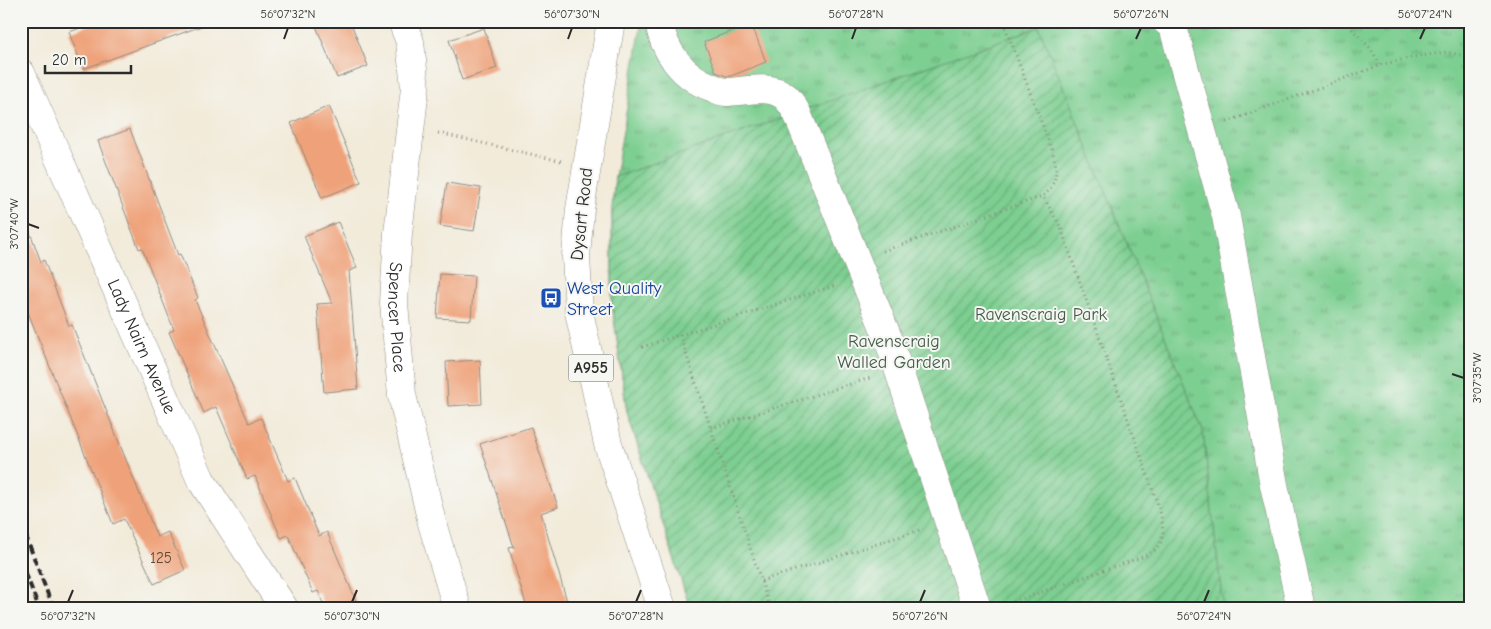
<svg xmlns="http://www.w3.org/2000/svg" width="1491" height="629" viewBox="0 0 1491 629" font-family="'Comic Neue',sans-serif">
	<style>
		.park { fill: url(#park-tufts); stroke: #547d5e }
		.garden { fill: url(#garden-furrows); stroke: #547d5e }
		.building { fill: #efa279 }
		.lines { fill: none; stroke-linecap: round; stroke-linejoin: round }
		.minor-casing { stroke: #8e8b82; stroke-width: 29 }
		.major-casing { stroke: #8e8b82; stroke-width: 29 }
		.path { stroke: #8e8b82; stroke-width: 3; stroke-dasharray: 1 4; stroke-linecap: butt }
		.minor { stroke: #fff; stroke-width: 28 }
		.major { stroke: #fff; stroke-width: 28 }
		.rail { stroke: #2b2b2b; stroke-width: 4; stroke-dasharray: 8 4; stroke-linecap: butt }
		.ticks { fill: none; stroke: #2b2b2b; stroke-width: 2 }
		.labels { text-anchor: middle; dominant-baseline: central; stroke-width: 4; stroke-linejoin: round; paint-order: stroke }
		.number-label { font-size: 15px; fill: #5c493e }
		.shield { fill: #f6f6f2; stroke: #686867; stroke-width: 1 }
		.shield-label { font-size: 16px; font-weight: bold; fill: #2b2b2b }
		.street-label { font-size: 18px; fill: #2b2b2b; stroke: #f6f6f2 }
		.transit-label { font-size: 18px; fill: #164399; stroke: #f6f6f2; text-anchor: start }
		.park-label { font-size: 18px; fill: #445c4a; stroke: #f6f6f2 }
		.neatline { fill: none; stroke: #2b2b2b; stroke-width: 2 }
		.ticks-label { font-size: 12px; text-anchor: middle; fill: #2b2b2b }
	</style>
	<defs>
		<pattern id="park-tufts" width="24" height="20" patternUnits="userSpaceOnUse" patternTransform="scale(1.25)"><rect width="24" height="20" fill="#7dcf91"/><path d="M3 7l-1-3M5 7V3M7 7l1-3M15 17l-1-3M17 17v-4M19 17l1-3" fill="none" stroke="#67a877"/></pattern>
		<pattern id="garden-furrows" width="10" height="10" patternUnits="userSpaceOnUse" patternTransform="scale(1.25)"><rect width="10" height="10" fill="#7dcf91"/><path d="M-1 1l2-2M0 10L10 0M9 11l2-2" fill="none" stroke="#67a877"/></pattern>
	</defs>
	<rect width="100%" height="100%" fill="#f6f6f2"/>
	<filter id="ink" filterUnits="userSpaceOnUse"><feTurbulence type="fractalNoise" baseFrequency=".02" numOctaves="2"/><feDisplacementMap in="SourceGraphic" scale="10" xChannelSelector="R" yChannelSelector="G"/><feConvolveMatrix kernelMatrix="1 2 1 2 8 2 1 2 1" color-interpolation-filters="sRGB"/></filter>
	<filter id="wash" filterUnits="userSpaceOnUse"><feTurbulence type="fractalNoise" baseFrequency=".0096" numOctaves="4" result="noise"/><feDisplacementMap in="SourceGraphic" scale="20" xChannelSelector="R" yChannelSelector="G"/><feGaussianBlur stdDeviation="1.12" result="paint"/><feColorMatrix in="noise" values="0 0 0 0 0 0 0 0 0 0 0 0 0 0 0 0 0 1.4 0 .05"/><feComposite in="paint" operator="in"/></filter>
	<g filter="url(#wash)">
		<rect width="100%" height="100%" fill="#f2ebda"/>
		<polygon class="park" points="642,21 1470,21 1470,608 690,608 627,412 612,304 612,209 615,177"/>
		<polygon class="garden" points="1039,27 1203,431 1223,608 690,608 627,412 612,304 612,209 615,177"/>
		<g id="blocks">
			<g class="building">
				<polygon points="101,21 206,21 207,24 83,69 69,32"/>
				<polygon points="314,21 350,21 368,66 337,78"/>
				<polygon points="751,23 766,62 731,76 726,76 716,72 704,42"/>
				<polygon points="484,28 497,68 462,80 449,40"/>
				<polygon points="329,106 361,182 322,198 291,123"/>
				<polygon points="130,129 178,255 180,254 198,298 195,300 249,423 261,418 288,481 295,478 319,536 327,532 359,608 325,608 318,591 313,593 288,535 281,538 255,476 247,479 216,407 204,413 169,332 174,330 142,248 139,249 98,141"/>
				<polygon points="447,183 481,188 474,231 440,226"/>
				<polygon points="21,216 24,216 41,262 44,260 69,326 72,325 157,537 168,532 185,570 154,584 124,519 113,524 21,295"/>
				<polygon points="338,222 357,268 349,271 358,389 324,392 317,304 332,303 304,236"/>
				<polygon points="440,274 474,276 471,320 437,318"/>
				<polygon points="480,360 482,404 448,406 446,362"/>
				<polygon points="531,427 558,507 541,513 569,608 527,608 509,548 514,547 480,444"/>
			</g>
		</g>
	</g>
	<g filter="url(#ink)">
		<use href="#blocks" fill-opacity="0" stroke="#8e8b82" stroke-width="1"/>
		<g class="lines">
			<g class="minor-casing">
				<g id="minor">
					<path id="s1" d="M402,21L410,42L415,88L398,233L394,303L402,395L432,523L457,608"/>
					<path d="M659,21C663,51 683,77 711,87C716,89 721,92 726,92C745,92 768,83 786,97C790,101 794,108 797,113L888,338L977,608"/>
					<polyline points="1166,21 1173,27 1226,216 1274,485 1301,608"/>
					<path id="s2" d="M21,73L201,480L284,608"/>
				</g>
			</g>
			<g class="major-casing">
				<polyline id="major" points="611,21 580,209 576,256 579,312 608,444 662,608"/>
			</g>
			<g class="path">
				<polyline points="1381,65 1408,58 1446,52 1470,57"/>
				<polyline points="1227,122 1381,65 1369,47 1344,21"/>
				<polyline points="438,133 561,161"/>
				<path d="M883,251L1043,196C1058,183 1058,171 1053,153L1003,21"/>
				<polyline points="680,335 770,608"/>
				<polyline points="642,347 837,285"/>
				<polyline points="711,428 873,377"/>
				<polyline points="761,581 923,529"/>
				<path d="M1004,605L1145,556C1148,554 1155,551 1158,547C1166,537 1162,519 1159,508L1061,228L1043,196"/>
			</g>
			<use href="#minor" class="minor"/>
			<use href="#major" class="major"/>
			<g class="rail">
				<polyline points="21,523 53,608"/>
				<polyline points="21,561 39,608"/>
			</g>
		</g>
	</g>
	<path class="ticks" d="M284,39L288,28M568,39L572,28M852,39L856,28M1136,39L1141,28M1420,39L1425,28M28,224L39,228M1452,374L1464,378M68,602L73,590M352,602L357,590M636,602L641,590M920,602L925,590M1204,602L1209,590"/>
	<defs>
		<g id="bus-square" transform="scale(1.125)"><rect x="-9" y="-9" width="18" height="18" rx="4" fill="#1a4fb4" stroke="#f6f6f2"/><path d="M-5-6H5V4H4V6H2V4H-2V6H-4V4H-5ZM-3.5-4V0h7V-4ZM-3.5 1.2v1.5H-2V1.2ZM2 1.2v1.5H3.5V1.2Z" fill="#fff"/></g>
	</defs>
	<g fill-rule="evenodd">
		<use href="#bus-square" x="551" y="298"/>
	</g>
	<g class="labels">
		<g class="number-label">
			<text x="161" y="558">125</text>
		</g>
		<rect class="shield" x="568.5" y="354.5" width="45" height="27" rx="4"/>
		<g class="shield-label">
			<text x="591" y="368">A955</text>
		</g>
		<g class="street-label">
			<text transform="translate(582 214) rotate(-84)">Dysart Road</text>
			<text stroke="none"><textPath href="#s1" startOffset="299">Spencer Place</textPath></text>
			<text stroke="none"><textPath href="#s2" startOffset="299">Lady Nairn Avenue</textPath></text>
		</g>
		<g class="transit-label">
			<text x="567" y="288">West Quality<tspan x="567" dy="21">Street</tspan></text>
		</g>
		<g class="park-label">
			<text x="1041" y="314">Ravenscraig Park</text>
			<text x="894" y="341">Ravenscraig<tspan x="894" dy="21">Walled Garden</tspan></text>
		</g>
	</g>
	<rect width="1491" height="629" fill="none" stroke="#f6f6f2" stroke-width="55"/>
	<path d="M45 65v8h86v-8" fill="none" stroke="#2b2b2b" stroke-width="2.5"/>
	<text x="52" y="65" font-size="15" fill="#2b2b2b" stroke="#f6f6f2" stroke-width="4" paint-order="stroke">20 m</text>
	<rect x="28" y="28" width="1436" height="574" class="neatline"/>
	<g class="ticks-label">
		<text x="288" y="18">56°07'32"N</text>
		<text x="572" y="18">56°07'30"N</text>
		<text x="856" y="18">56°07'28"N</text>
		<text x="1141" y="18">56°07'26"N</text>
		<text x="1425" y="18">56°07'24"N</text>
		<text transform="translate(14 224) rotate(-90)" y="4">3°07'40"W</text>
		<text transform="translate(1477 378) rotate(-90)" y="4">3°07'35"W</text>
		<text x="68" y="620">56°07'32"N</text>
		<text x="352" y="620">56°07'30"N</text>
		<text x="636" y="620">56°07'28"N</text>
		<text x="920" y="620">56°07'26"N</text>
		<text x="1204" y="620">56°07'24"N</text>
	</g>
</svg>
